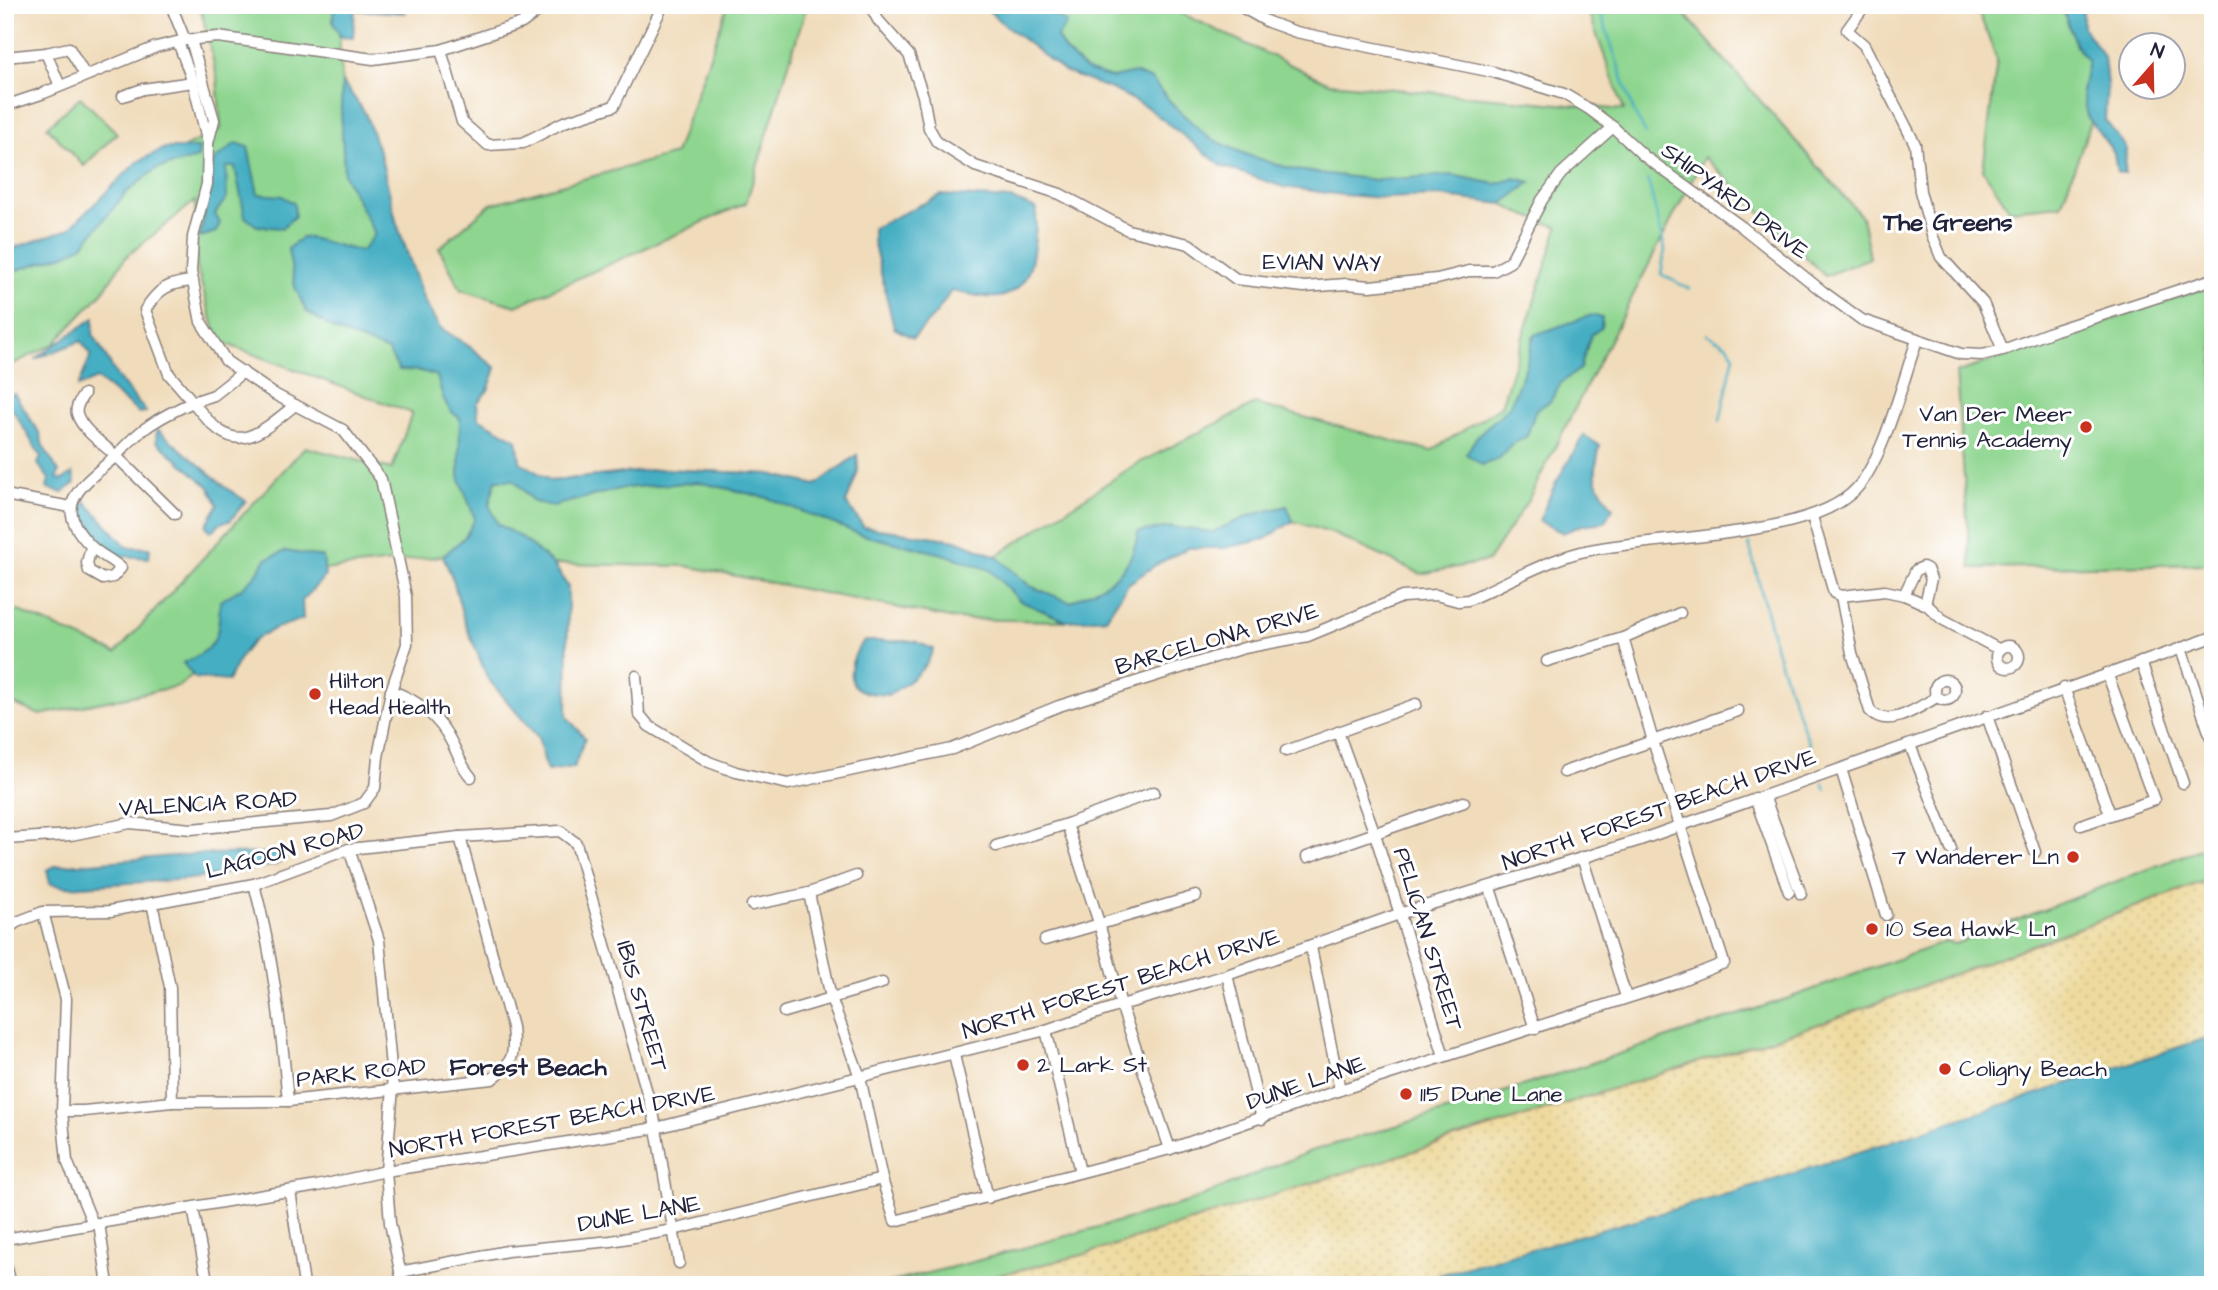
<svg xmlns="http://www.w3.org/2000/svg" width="2218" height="1290" viewBox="0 0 2218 1290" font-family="'Architects Daughter',sans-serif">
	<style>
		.green { fill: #8ed58f; stroke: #587c65; stroke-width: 2 }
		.sand { fill: url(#sand-dots); stroke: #887e6c; stroke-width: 2 }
		.water { fill: #44aec3; stroke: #33687f; stroke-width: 2 }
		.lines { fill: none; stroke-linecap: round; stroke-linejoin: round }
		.stream { stroke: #44aec3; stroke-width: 2.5 }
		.street-casing { stroke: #897e7a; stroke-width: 13 }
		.street { stroke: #fff; stroke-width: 10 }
		.poi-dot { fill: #c8321e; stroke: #fff; stroke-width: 2.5 }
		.labels { text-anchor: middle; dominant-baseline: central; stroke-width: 6; stroke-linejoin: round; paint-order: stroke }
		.street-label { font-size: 23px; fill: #22223b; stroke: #fff }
		.poi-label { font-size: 23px; fill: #22223b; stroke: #fff; text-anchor: start }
		.neighbourhood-label { font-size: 24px; font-weight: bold; fill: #22223b; stroke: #fff }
	</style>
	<defs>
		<pattern id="sand-dots" width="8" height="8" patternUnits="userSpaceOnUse" patternTransform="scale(1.75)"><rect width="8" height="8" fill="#eeda9e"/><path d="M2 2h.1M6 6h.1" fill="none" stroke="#ccbb89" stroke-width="1.8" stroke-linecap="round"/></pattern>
	</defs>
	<rect width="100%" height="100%" fill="#fff"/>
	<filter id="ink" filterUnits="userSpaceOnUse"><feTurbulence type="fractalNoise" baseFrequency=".0143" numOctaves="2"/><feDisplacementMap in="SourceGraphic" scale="14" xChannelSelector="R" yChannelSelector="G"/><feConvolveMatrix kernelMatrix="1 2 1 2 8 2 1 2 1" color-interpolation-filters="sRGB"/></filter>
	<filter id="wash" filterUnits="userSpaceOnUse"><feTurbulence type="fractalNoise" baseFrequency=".00686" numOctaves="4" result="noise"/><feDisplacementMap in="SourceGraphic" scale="28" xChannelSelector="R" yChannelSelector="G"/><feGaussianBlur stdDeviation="1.57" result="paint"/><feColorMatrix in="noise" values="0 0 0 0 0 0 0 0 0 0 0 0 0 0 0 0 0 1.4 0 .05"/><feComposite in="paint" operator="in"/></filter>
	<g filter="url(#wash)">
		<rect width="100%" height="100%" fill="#f0dbba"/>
		<g class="green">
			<polygon points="200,5 337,5 342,81 365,113 380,154 396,221 424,301 439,327 470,347 496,368 488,390 477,403 478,418 517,440 520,462 551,481 662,469 770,474 816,485 857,455 858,471 846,503 863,527 956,540 996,556 1133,466 1255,404 1431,451 1501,406 1558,227 1517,212 1480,191 1308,188 1216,155 1132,87 1082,76 1000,5 1164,5 1329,83 1624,110 1586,5 1682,5 1682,11 1862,217 1870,258 1825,276 1704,157 1527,502 1488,561 1421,574 1334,534 1293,521 1265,539 1224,548 1188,548 1157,564 1128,584 1106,618 1066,621 955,619 686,566 554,564 568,587 567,717 585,738 574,767 547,771 538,737 488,679 464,620 453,579 443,556 314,571 179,686 40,715 5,700 5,605 116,653 305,447 392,469 412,413 218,341 197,269 195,201 126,257 101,294 54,344 5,368 5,272 73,245 110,199 166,156 221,129 217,77"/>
			<polygon points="728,5 807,5 746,203 516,306 461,290 439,248 491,204 675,154"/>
			<polygon points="1976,5 2067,5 2101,94 2061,205 2010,210 1983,170 1997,60"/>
			<polygon points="80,97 117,133 84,166 47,127"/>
			<polygon points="2213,285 2213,564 1971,568 1956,373"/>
			<polygon points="2213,844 2213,878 1826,1022 1083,1255 957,1285 879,1285 969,1263 1188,1202 1311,1151 1443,1112 1789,998 1945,942 1955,944"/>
		</g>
		<polygon class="sand" points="2213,878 2213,1116 1739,1285 957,1285 1083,1255 1826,1022"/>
		<g class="water">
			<polygon points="334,5 386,5 406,13 355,10 353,38 341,37 333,23"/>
			<path d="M984,5C1017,5 1039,1 1067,23L1057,37L1066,52L1086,70L1112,78L1135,73L1152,80L1175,107L1209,138L1250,156L1295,170L1376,180L1452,175L1496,184L1515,178L1531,182L1502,204L1438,196L1384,198L1343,195L1283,187L1222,166L1148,108L1116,91L1065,72L996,18Z"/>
			<polygon points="2061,5 2083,5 2083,27 2104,57 2107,85 2105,120 2126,147 2125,173 2117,172 2114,153 2087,116 2082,92 2088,60 2076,46"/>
			<path d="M342,81L365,113L380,154L396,221L424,301L439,327L470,347L496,368L488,390L477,403L478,418L517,440L520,462L551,481L662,469L770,474L816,485L857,455L858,471L846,503L864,527L956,540L996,556L1030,586L1070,602C1105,585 1132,575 1138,532L1171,527L1213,532L1251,515L1287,506L1293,521L1265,539L1224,548H1188L1157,564L1128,584L1106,618L1066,621L1020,601L990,570L947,555L862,535L768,498L698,482L624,488L553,506L534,502L514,480H496L489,505L498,524L522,538L553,564L568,587L567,717L585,738L574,767L547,771L538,737L488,679L464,620L453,579L443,556L465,537L475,519L459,477L460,418C444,410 441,391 437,376L421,371L399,370L388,351L335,330L306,311L295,287L288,249L302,237C322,239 341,248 362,251L375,234L344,175L341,108Z"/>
			<polygon points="236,143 248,147 258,194 282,196 294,203 295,216 282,228 257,226 245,217 235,167 226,167 227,197 215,214 220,223 216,232 200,237 210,186 212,162"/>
			<polygon points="165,148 199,148 198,158 156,169 126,193 83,245 67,254 14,271 5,279 5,251 69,229 137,162"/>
			<path d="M941,195L1011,199L1037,209C1034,238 1038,290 999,297C987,299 964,293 951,291L935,315L913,338L894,328L873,240V228Z"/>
			<polygon points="1592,315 1602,318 1601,328 1591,335 1580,369 1561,383 1550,402 1536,409 1527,436 1511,445 1499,459 1482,465 1466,454 1478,435 1509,407 1525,369 1534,335"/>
			<polygon points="94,318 93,334 118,378 146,412 139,413 97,379 78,387 91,355 81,341 35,359"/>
			<polygon points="14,393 40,434 43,446 59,472 57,478 62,480 73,473 75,483 62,493 47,488 49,479 38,464 41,457 13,410 5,408 6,397"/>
			<polygon points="157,429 228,489 246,501 230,521 223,522 210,532 206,525 218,505 210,488 156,441"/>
			<path d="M1584,435L1600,446C1592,478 1594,481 1613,508L1604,522L1582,525L1563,533L1539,521L1554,486Z"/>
			<polygon points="85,501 127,547 150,548 149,558 121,556 104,546 79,507"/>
			<path d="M285,551L323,557L325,576L302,601L303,619C258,634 249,636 228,681L195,678L183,663C219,647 218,638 220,601L243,587L256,575L266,559Z"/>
			<path d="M865,641H915L933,649C927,671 906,684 888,695C878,694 863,694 856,687C844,676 855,649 865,641Z"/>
			<polygon points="287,853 284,860 275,865 191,879 66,887 50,884 47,870 55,866 197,854"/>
			<polygon points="2213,1036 2213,1285 1403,1285 1746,1189"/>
		</g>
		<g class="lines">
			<g class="stream">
				<polyline points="1598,5 1634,112 1646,134"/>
				<polyline points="1648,180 1665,249 1661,274 1689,289"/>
				<polyline points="1707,334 1728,346 1734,355 1720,421"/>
				<polyline points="1749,544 1779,660 1816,762"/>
				<polyline points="1823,782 1826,790"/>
			</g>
		</g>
	</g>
	<g filter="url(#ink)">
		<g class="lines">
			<g class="street-casing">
				<g id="street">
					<polyline points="171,5 185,40"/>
					<polyline points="870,5 878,20 909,55 923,96 929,128 937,142 975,166 1060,194 1128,230 1189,244 1236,279 1304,287 1347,284 1370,286 1437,279 1469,271 1493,271 1510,262 1542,200 1561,174 1613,127"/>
					<polyline points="1238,5 1268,22 1296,32 1493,72 1564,94 1589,109 1613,127 1644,156 1742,227 1822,291 1862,320 1961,354 1982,355 2003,350 2056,330 2213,279"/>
					<polyline points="1865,5 1847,30 1864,45 1915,144 1920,191 1932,235 1941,257 1983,303 2003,350"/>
					<polyline points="178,42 193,82 208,143"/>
					<polyline points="441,50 462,122 488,145 523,143 564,122 614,106 663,5"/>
					<polyline points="46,53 60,86"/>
					<polyline points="5,57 46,53 69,48 85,75"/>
					<polyline points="123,96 143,89 193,82"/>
					<polyline points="5,106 44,93 156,47 185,40 218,37 373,59 441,50 522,23 546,5"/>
					<path d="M193,281C168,283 158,289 145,310L169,374L193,402L214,395L243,372"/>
					<path d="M84,394C80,400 75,407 77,414C82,430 104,445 116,456C140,428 160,417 193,402C233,456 250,442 295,405"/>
					<polyline points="5,495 71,507"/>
					<polyline points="1812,516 1834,593 1841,596 1885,591 1904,595 1927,605 1942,619 2000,650"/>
					<path d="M91,547L87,563L89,571L103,579L113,577L121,568C111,559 98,554 90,545C49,504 84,484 116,456L175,514"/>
					<polyline points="1904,595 1916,570 1923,567 1927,569 1931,579 1925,604"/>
					<path d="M1841,596L1852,653L1870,711C1889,730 1919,707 1937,697"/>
					<circle cx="2008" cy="657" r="11"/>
					<polyline points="2181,648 2213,744"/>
					<polyline points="1547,661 1623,638 1680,613"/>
					<polyline points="2141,662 2183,783"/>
					<path d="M636,676L639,714L649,726L709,762L736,772L788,784L952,749L1059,706L1244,648L1308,636L1402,597L1436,595L1458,601L1468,600C1505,584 1542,562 1581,552C1651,535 1811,540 1857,488C1884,458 1903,380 1917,340"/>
					<circle cx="1945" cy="690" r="10"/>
					<polyline points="2064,688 2110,814"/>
					<path d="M391,691C417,699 440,718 452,743C459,756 461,766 471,777"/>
					<polyline points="1987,716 2035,852"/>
					<polyline points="1338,732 1375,834 1444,1056"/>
					<polyline points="1910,745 1951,849"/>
					<polyline points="1286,751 1416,704"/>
					<polyline points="1841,769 1886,915"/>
					<polyline points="1564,772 1738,711"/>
					<polyline points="1764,796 1801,894"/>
					<polyline points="1755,798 1789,892"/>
					<polyline points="1067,824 1099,923 1121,1005 1170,1149"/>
					<polyline points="2081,825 2154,800 2107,673"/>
					<polyline points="5,839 71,835 130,823 191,829 331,816 364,803 375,788 378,757 391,691 407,644 406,596 381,479 343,430 274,394 226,361 201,322 191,272 193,237 207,184 208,143 214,120 191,40"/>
					<polyline points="996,846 1067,824 1154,792"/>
					<polyline points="349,849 379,940 393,1088 386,1171 390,1223 403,1285"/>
					<polyline points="1307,857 1464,802"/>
					<polyline points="1582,857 1626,997"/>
					<path d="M254,884C273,955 281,1027 288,1101"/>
					<polyline points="1490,888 1535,1029"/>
					<polyline points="809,893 831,998 860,1077 882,1179 895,1221 1170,1149 1340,1090 1674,983 1724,963 1653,741 1623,638"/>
					<polyline points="152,903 170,987 172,1102"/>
					<polyline points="752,905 809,893 856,876"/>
					<polyline points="43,912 66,999 62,1111 67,1161 93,1224"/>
					<polyline points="5,930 17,922 43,912 110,911 254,884 349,849 460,837 560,831 576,843 654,1117 679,1263"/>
					<polyline points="1045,940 1196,896"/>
					<polyline points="1311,947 1340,1090"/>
					<polyline points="1227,975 1262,1119"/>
					<polyline points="784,1012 882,983"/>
					<polyline points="1046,1030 1080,1172"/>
					<polyline points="954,1055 988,1198"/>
					<path d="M62,1111H84L172,1102L288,1101L492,1079C514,1062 515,1054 512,1027L460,837"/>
					<polyline points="290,1191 304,1285"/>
					<polyline points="193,1208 208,1285"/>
					<polyline points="99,1223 108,1285"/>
					<polyline points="5,1239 317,1186 386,1171 656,1128 1046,1030 1121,1005 1227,975 1399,914 1637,841 2213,637"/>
					<polyline points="5,1260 11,1285"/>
					<polyline points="400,1272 507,1251 611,1241 673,1230 882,1179"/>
				</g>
			</g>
			<use href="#street" class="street"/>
		</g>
	</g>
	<g class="poi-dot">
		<circle cx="2086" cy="427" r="7"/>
		<circle cx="315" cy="694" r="7"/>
		<circle cx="2073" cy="857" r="7"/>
		<circle cx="1872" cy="929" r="7"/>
		<circle cx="1023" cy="1065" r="7"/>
		<circle cx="1945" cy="1069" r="7"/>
		<circle cx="1406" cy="1094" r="7"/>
	</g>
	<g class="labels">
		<g class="street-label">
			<text transform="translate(1735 201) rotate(37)">SHIPYARD DRIVE</text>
			<text transform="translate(1322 263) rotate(1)">EVIAN WAY</text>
			<text transform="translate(1217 639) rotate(-16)">BARCELONA DRIVE</text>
			<text transform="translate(208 804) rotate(-3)">VALENCIA ROAD</text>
			<text transform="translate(1659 810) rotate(-19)">NORTH FOREST BEACH DRIVE</text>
			<text transform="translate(285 851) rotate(-15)">LAGOON ROAD</text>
			<text transform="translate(1428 939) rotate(73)">PELICAN STREET</text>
			<text transform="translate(1121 984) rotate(-17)">NORTH FOREST BEACH DRIVE</text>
			<text transform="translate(642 1006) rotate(74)">IBIS STREET</text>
			<text transform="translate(361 1073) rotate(-6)">PARK ROAD</text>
			<text transform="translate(1306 1083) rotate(-19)">DUNE LANE</text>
			<text transform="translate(552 1122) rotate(-10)">NORTH FOREST BEACH DRIVE</text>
			<text transform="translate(639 1214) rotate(-10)">DUNE LANE</text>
		</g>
		<g class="poi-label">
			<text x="2072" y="414" text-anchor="end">Van Der Meer<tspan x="2072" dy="26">Tennis Academy</tspan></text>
			<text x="329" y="681">Hilton<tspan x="329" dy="26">Head Health</tspan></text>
			<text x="2059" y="857" text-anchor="end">7 Wanderer Ln</text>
			<text x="1886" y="929">10 Sea Hawk Ln</text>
			<text x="1037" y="1065">2 Lark St</text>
			<text x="1959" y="1069">Coligny Beach</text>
			<text x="1420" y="1094">115 Dune Lane</text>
		</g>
		<g class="neighbourhood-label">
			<text x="1948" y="223">The Greens</text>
			<text x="528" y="1068">Forest Beach</text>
		</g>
	</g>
	<rect width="2218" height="1290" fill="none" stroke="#fff" stroke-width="28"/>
	<g transform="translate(2152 66) rotate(20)"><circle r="33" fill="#ffffff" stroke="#a7a7b1" stroke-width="2"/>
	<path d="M0-5L12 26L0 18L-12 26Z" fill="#c8321e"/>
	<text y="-10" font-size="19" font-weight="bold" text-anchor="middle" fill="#22223b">N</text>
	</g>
</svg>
